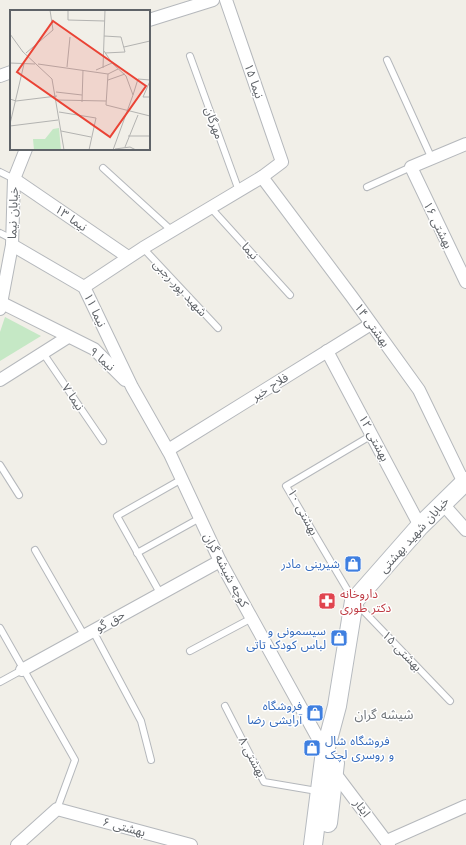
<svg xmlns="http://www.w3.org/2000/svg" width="466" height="845" viewBox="0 0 466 845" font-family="'Work Sans','Noto Sans Arabic',sans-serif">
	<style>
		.green { fill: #c5e8c5 }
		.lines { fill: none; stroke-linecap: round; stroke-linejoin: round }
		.service-casing { stroke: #b5b8bc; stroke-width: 8 }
		.minor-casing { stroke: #b5b8bc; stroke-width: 14 }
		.secondary-casing { stroke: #b6babf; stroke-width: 20 }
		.service { stroke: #fff; stroke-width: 6 }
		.minor { stroke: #fff; stroke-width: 12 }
		.secondary { stroke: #fff; stroke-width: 18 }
		.labels { text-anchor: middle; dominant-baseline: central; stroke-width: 3; stroke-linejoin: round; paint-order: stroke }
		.street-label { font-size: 12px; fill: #5f6368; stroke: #fff }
		.shop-label { font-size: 12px; fill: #366cbe; stroke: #fff; text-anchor: end }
		.health-label { font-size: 12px; fill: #be3a42; stroke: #fff; text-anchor: start }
		.neighbourhood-label { font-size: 13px; fill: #70757a; stroke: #fff }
		.inset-road { fill: none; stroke: #b3b3b1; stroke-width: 1 }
		.view { fill: #ea4335; fill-opacity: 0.15; stroke: #ea4335; stroke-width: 2 }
		.inset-edge { fill: none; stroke: #5f6368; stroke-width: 2 }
	</style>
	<rect width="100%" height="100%" fill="#f1efe8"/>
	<polygon class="green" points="5,317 41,336 0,361 0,332"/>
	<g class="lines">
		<g class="service-casing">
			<g id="service">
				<polyline points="190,56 239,191"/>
				<polyline points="387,60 432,159"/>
				<polyline points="103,168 171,230"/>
				<polyline points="0,172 14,179"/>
				<polyline points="367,187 411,167"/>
				<polyline points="210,207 290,295"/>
				<polyline points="0,233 12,239"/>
				<polyline points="143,248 218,328"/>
				<polyline points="43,353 103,441"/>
				<polyline points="372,435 286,486 354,601 450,701"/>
				<polyline points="0,465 19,495"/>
				<polyline points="35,550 84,635"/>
				<polyline points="137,553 200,518"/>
				<polyline points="160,593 117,516 182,479"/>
				<polyline points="0,628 75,760 57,809"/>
				<polyline points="93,631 141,721 151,760"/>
				<polyline points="190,651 252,618"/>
				<polyline points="0,682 22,670"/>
				<polyline points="225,706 264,782 317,791"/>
			</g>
		</g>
		<g class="minor-casing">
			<g id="minor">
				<polyline points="149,20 213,0"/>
				<polyline points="0,76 11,72"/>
				<polyline points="466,144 411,167 466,282"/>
				<polyline points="262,177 352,297 419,390 464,483"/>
				<polyline points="14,179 128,257"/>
				<polyline points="12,245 84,287 132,387 170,454 220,561 325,751"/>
				<polyline points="84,287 143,248 262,177 282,162 226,0"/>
				<polyline points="2,303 94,349 125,380"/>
				<polyline points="0,309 12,245 14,179 26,149"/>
				<polyline points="327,351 420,526"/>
				<polyline points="0,380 68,337"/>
				<polyline points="168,450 371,324"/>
				<polyline points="442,503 466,530"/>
				<polyline points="22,670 220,561"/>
				<polyline points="334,772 389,845"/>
				<polyline points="387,841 466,806"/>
				<polyline points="17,845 57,809 191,845"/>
			</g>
		</g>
		<g class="secondary-casing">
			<g id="secondary">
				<polyline points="328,823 335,763"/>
				<polyline points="313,845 325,751 337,706 354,601 420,526 466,481"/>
			</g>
		</g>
		<use href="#service" class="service"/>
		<use href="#minor" class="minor"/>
		<use href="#secondary" class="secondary"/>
	</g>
	<defs>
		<g id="shop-square" transform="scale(0.9)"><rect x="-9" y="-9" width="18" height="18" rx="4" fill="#3f7fe0" stroke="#fff"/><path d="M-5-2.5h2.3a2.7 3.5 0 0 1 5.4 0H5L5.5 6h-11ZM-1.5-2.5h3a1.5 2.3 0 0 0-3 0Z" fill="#fff"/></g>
		<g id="pharmacy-square" transform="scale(0.9)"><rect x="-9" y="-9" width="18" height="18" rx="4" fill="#e0444e" stroke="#fff"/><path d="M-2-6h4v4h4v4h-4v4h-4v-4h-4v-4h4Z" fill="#fff"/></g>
	</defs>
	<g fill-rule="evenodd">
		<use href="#shop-square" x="353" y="564"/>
		<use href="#pharmacy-square" x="327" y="601"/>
		<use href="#shop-square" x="339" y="638"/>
		<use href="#shop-square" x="315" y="713"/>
		<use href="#shop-square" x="312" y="748"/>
	</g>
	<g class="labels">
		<g class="street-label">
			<text transform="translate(254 81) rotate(71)">نیما ۱۵</text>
			<text transform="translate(214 123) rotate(70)">مهرگان</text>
			<text transform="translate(13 213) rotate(-88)">خیابان نیما</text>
			<text transform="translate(71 218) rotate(35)">نیما ۱۳</text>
			<text transform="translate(438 225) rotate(64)">بهشتی ۱۶</text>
			<text transform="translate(250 251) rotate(48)">نیما</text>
			<text transform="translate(180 288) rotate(47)">شهید پور رجبی</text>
			<text transform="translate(95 310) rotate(65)">نیما ۱۱</text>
			<text transform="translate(372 325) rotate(54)">بهشتی ۱۴</text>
			<text transform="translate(102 359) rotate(41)">نیما ۹</text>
			<text transform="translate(270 387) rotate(-32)">فلاح خیر</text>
			<text transform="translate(73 397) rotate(56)">نیما ۷</text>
			<text transform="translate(374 438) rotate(62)">بهشتی ۱۲</text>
			<text transform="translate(303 512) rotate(62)">بهشتی ۱۰</text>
			<text transform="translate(414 535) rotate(-48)">خیابان شهید بهشتی</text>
			<text transform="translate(226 570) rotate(62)">کوچه شیشه گران</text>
			<text transform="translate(110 621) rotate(-29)">حق گو</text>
			<text transform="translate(402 651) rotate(46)">بهشتی ۱۵</text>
			<text transform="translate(252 757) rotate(62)">بهشتی ۸</text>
			<text transform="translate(362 808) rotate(53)">ایثار</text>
			<text transform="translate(124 827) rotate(15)">بهشتی ۶</text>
		</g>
		<g class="shop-label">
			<text x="340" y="564">شیرینی مادر</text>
			<text x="326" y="631">سیسمونی و<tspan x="326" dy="14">لباس کودک تاتی</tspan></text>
			<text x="302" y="706">فروشگاه<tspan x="302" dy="14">آرایشی رضا</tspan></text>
			<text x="325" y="741" text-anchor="start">فروشگاه شال<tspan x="325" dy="14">و روسری لچک</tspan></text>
		</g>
		<g class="health-label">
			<text x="340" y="594">داروخانه<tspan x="340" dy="14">دکتر طوری</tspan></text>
		</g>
		<g class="neighbourhood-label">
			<text x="384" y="714">شیشه گران</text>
		</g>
	</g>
	<g transform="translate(10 10)">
		<rect width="140" height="140" fill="#f1efe8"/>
		<path d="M49,118L51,140H24L23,129H35L43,119Z" fill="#c5e8c5"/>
		<path class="inset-road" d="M58,0V10L95,11M0,24L13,42M94,26L111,27L115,42L95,43M114,37L140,31M12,41L42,69L54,140M94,41L102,53L116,66L123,85L103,140M16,43L43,20L40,0M0,53L25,54M28,54L98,64L108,59M57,57L60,27M93,58L95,0M86,60L102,53M98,64L96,95L140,106M98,70L115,64M140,71L133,87H140M46,82L72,85M123,85L128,69L140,70M0,89L6,91L47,86M47,90L96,91M72,92L73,60M49,102L86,108L79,140M0,114L14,54M0,116L48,110M51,121L81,127M118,126H140M115,137L128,105M105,139L120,137L126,140"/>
		<path class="view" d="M43,11L136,76L100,127L7,62Z"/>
		<rect width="140" height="140" class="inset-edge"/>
	</g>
</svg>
